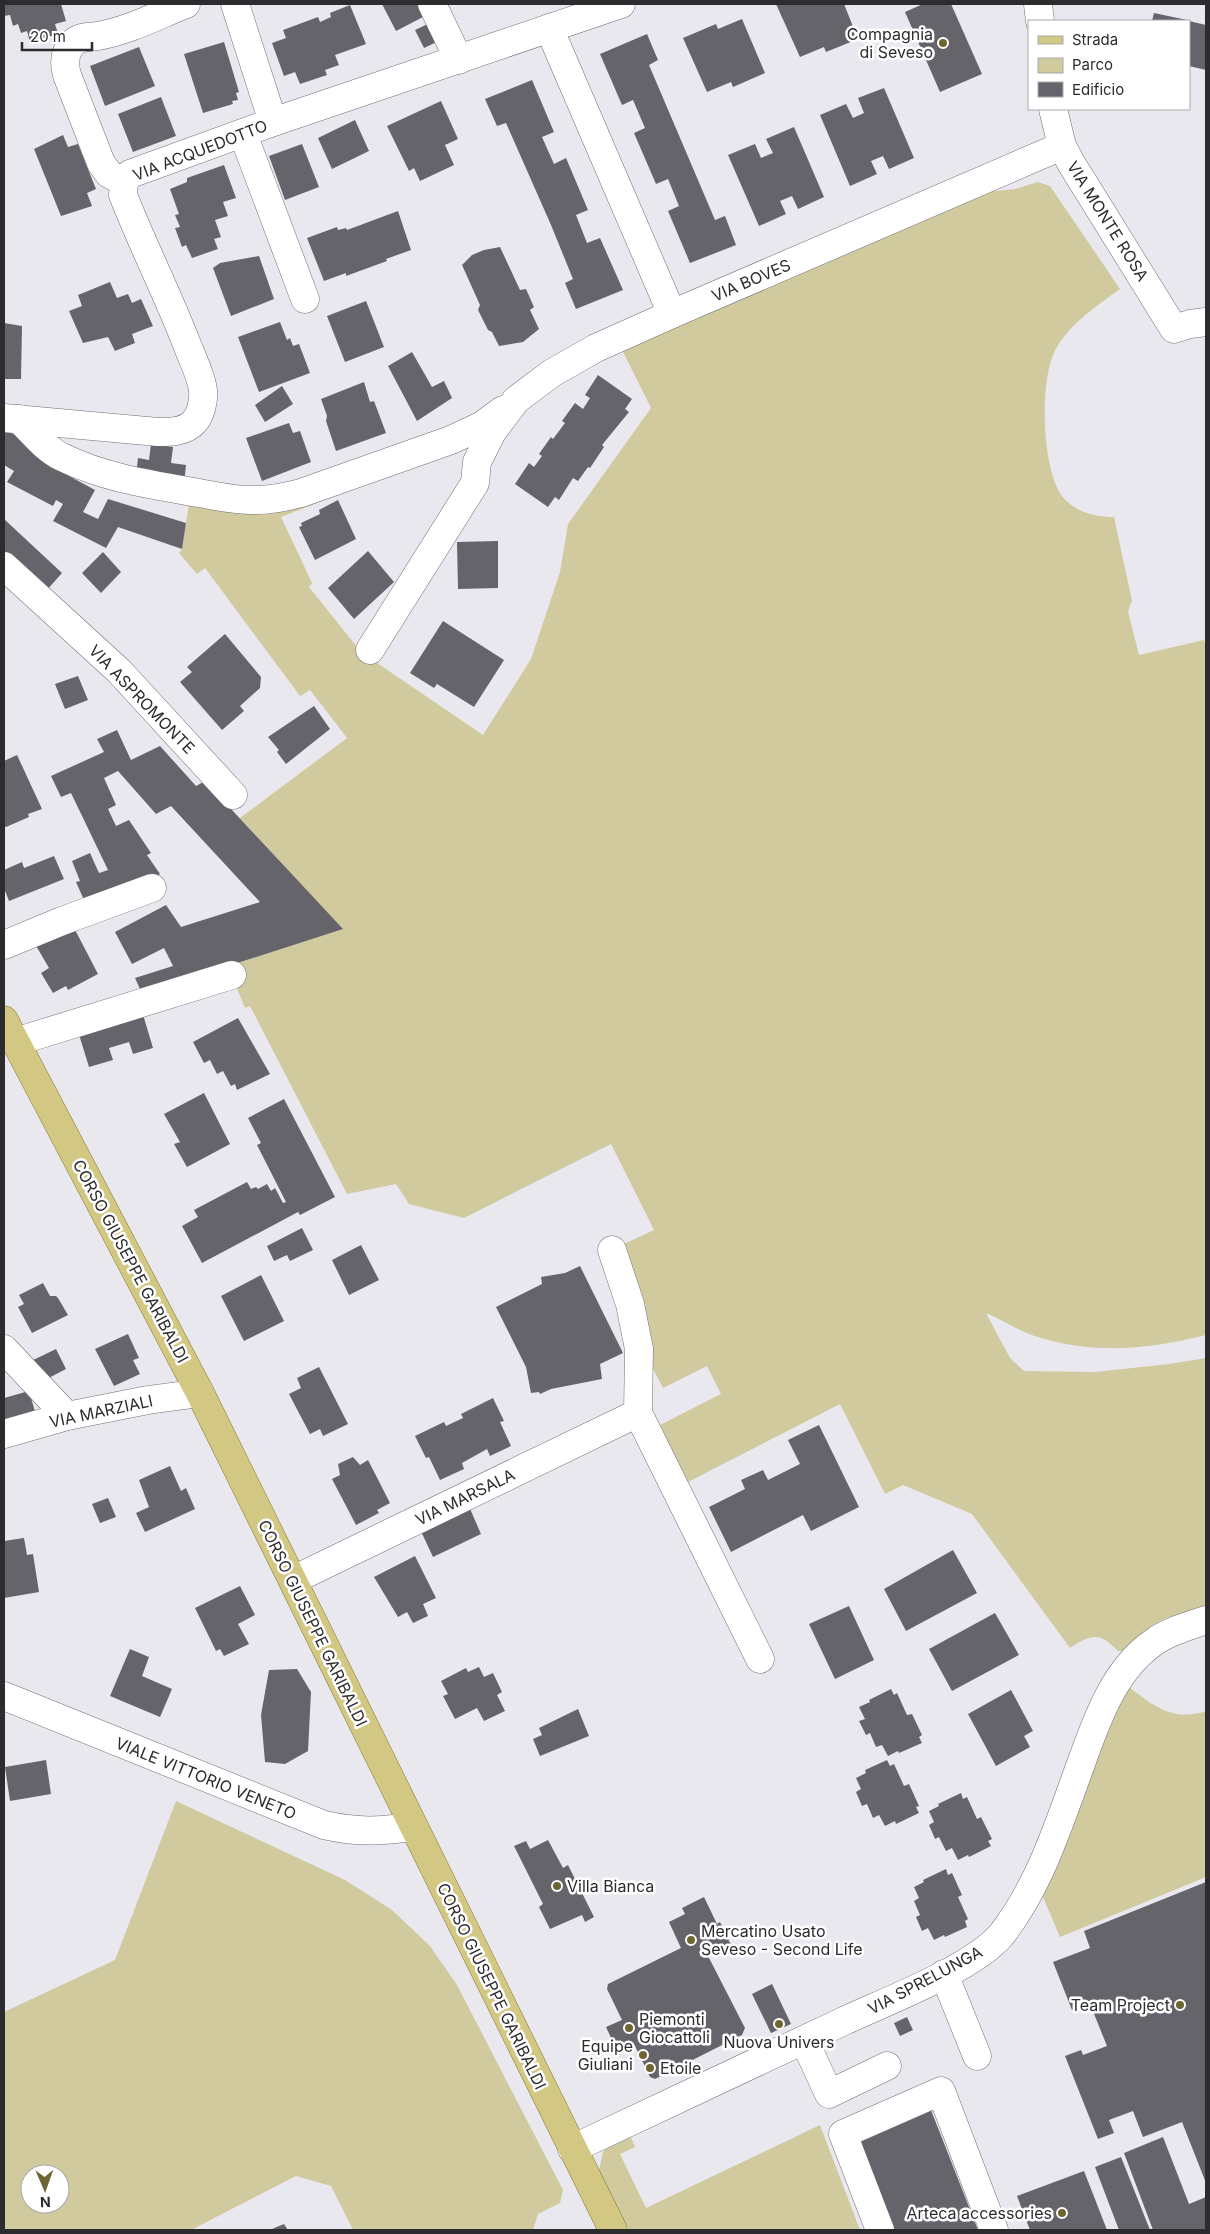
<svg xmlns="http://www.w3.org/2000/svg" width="1210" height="2234" viewBox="0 0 1210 2234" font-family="Inter,sans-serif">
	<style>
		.green { fill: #d0ca9e; fill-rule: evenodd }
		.building { fill: #66646b }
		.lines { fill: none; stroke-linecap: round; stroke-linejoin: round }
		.minor-casing { stroke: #716f76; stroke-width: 29 }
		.major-casing { stroke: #847a30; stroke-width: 29 }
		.minor { stroke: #fff; stroke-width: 28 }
		.major { stroke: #d2c883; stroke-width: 28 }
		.poi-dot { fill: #6d6532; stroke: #fff; stroke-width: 2 }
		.labels { text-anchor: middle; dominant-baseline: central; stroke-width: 5; stroke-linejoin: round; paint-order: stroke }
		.poi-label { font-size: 16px; fill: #2c2b2e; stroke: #fff; text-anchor: end }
		.street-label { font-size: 16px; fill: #2c2b2e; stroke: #fff }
	</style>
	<rect width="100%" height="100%" fill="#eae8ef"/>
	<g class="green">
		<path d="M1038,182L1050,186L1120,289C1095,307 1065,327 1053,355C1040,386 1042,469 1062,496C1074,512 1095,517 1114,517L1132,601L1128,611L1139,655L1204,640L1206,648V1335C1152,1349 1093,1355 1038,1337C1020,1332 1003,1320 986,1313L1010,1358L1024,1371L1095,1372L1169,1364L1206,1358V1608L1130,1651H1118C1099,1632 1092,1634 1070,1648L972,1514L903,1485L885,1494L840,1404L688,1482L660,1425L721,1394L707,1366L663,1388L652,1367L622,1245L654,1230L611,1144L464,1218L409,1204L396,1184L347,1194L250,1006L245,1008L228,966L342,929L240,818L347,738L310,690L300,696L205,568L197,574L179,553L182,549L190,497L217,502L441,455L281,517L312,583L309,587L361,652L483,735L531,659L560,572L568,524L651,408L621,348L985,192L1015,189Z"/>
		<path d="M1124,1683C1150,1703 1171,1723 1206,1711V1877L1060,1937L1043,1897Z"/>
		<path d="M176,1801L345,1880L392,1910L430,1946L457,1985L563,2190L560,2203L538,2214L533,2230H353L331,2186L296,2176L191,2230H4V2012L115,1960ZM30,2174H60V2204H30Z"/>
		<polygon points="820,2125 860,2230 629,2230 599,2171 603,2152 609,2144 629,2133 635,2147 620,2154 646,2208"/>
	</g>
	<g class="building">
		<polygon points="4,4 61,4 66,21 55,24 58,34 30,42 27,31 21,33 18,24 13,26 10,15 4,16"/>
		<polygon points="382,4 419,4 425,16 396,31"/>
		<polygon points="776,4 844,4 858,39 826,52 824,47 800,57"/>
		<polygon points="923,4 951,4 982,74 940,92 905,12"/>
		<polygon points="350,5 366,44 335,55 339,65 325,70 327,75 300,84 295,72 284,76 272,43 286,38 283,30 318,17 320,22 331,17 330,13"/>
		<polygon points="1154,13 1187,20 1187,21 1152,21"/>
		<polygon points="742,19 765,73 733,87 731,82 707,92 683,38 716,24 718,29"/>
		<polygon points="434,21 443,39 424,48 415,30"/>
		<polygon points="1189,21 1206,25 1206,70 1189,66"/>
		<polygon points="647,34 658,60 649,65 715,220 725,216 736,245 690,263 668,211 679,206 668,179 656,184 634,133 645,128 633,100 622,105 600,54"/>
		<polygon points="224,42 239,92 236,93 238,100 232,101 233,104 203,113 184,54"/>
		<polygon points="139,47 155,86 105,106 90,66"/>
		<polygon points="532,80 554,132 542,137 554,164 566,158 588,210 576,215 587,243 600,238 623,290 576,309 565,283 573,279 551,225 506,123 497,126 485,99"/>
		<polygon points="884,88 914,158 889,169 883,156 871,161 877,174 850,186 820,115 846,104 853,118 864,113 858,98"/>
		<polygon points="161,97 176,136 133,152 118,114"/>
		<polygon points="441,101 458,139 445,145 454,165 420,181 414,168 409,171 387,126"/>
		<polygon points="355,120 369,151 332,169 318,138"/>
		<polygon points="794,127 824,197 798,209 792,196 780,201 786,214 759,226 728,155 755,144 761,158 773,153 766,139"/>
		<polygon points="63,135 68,147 78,144 96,189 87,193 92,206 61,216 34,149"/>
		<polygon points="302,144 319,187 285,200 269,156"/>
		<polygon points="224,165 236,198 223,202 228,216 215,220 221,237 214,239 218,249 192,258 186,245 182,247 175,228 180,227 175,215 179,214 170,189 187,182 187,178"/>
		<polygon points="398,211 411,250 386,259 387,261 346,276 346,273 324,281 307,238 337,227 338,230 346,228 347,230"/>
		<polygon points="500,247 520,290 526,289 534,307 530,310 539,329 523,342 499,346 492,332 488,330 478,310 480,305 462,265 472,255 484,250"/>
		<polygon points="259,256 274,299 231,316 213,268 220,263"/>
		<polygon points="110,282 117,298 128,294 132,303 141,299 153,326 132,334 135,343 115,351 108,337 83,343 69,311 82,306 78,295"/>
		<polygon points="366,301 384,347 345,362 327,316"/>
		<polygon points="280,322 287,340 290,338 293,346 299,344 310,373 259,392 238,337"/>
		<polygon points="4,323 22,326 21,379 4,379"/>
		<polygon points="412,352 432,387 444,381 452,398 417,421 388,366"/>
		<polygon points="598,375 632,399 625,409 629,412 602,445 604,447 590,468 588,467 578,481 573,478 559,500 555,497 548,507 515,484 529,463 534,467 542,456 539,454 551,437 553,439 565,423 562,421 575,403 583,409 590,398 585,395"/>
		<polygon points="364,382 370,402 374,401 386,433 336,451 326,421 327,416 321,399"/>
		<polygon points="282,386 293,404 265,422 255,405"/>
		<polygon points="289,423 293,433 300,431 311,462 262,481 246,438"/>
		<polygon points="4,430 16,435 73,468 69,476 95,490 83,512 98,519 108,499 186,523 182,549 118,527 106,548 53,521 63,504 56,500 53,506 7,482 14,471 4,465"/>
		<polygon points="151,444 173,447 171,463 186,465 184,484 136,476 138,458 149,460"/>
		<polygon points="338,500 356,539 315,560 299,527 302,526 301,523 320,514 319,510"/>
		<polygon points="4,519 62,573 46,591 4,557"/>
		<polygon points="498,541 498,588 458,589 457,542"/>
		<polygon points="368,551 394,582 354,619 328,588"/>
		<polygon points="103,552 121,572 101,593 82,573"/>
		<polygon points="443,621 504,660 474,707 437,684 434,688 410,673"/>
		<polygon points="225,634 261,677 260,688 240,706 244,711 222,730 180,682 192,672 187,667"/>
		<polygon points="78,676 88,700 65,709 55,684"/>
		<polygon points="314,706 330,729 286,764 277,752 279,750 268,737"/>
		<polygon points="117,730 131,760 160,746 196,786 205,781 343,929 228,966 141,991 135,978 173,966 164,948 132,964 115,932 166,905 181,927 260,902 171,806 156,814 118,771 104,778 116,805 108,809 116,826 129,820 151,853 147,855 160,874 148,882 88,909 76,882 80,881 72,861 90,853 99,873 108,870 71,793 61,797 51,776 104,752 97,739"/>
		<polygon points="17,755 42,809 28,814 29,817 6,827 4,826 4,761"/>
		<polygon points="54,856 64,879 9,901 4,888 4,870 22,862 24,868"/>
		<polygon points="72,924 98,974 68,990 66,986 53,993 41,973 49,968 35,944"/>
		<polygon points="141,1008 153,1048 133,1054 129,1042 109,1048 113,1060 89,1067 77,1028"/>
		<polygon points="238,1018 270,1074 237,1090 235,1084 231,1086 223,1071 217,1074 210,1060 204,1063 193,1042"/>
		<polygon points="204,1093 230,1144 187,1167 174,1144 180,1142 164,1114"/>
		<polygon points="284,1099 335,1197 300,1215 298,1212 202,1263 182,1226 198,1217 194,1210 247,1182 251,1189 256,1187 258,1189 267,1184 271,1191 275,1188 283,1203 286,1202 257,1145 261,1143 248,1118"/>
		<polygon points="302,1228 313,1250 290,1261 287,1255 274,1261 267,1246"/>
		<polygon points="361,1245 379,1280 349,1295 332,1260"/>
		<polygon points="580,1266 623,1353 600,1364 602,1379 551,1389 540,1394 539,1392 531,1393 526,1367 496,1307 542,1284 541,1277 565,1273"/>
		<polygon points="261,1275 284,1321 244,1341 221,1296"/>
		<polygon points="43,1283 50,1296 56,1296 58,1298 68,1315 32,1333 18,1307 24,1304 19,1295"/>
		<polygon points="128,1334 139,1358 133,1360 140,1374 114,1386 95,1349"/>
		<polygon points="56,1349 66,1369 43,1381 25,1364"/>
		<polygon points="319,1367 348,1424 323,1436 320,1429 310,1434 289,1394 301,1388 297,1378"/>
		<polygon points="29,1391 36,1415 4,1424 4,1398"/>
		<polygon points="493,1398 504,1421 500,1422 511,1446 490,1456 487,1449 462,1463 464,1469 440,1480 429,1457 426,1458 415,1436 444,1422 446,1426 463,1418 461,1414"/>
		<polygon points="819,1425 859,1507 811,1531 803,1515 731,1552 709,1507 745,1489 741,1480 763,1470 768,1480 800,1464 788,1440"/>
		<polygon points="353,1457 360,1465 368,1460 390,1503 377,1510 379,1513 356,1525 332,1479 340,1475 338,1464"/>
		<polygon points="170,1466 181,1491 186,1488 195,1509 145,1532 136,1513 149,1507 139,1480"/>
		<polygon points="108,1498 116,1517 100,1523 92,1504"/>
		<polygon points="468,1504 481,1534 433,1557 419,1527"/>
		<polygon points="24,1538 27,1555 33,1554 39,1592 4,1598 4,1541"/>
		<polygon points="953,1550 977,1593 906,1631 884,1589"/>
		<polygon points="415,1556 436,1598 423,1604 428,1616 413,1623 407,1612 398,1617 374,1577"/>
		<polygon points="240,1586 255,1615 238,1624 249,1644 224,1656 220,1649 216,1651 195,1608"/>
		<polygon points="849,1606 874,1660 835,1679 809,1624"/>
		<polygon points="995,1613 1019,1655 952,1691 929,1649"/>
		<polygon points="130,1649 149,1657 142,1676 172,1689 160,1717 110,1696"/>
		<polygon points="479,1667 484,1677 493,1673 502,1692 497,1695 505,1711 484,1721 477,1708 455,1719 443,1696 448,1694 441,1681 466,1668 468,1672"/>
		<polygon points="297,1669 311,1692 308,1751 285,1764 265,1762 261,1715 269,1670"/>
		<polygon points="891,1689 894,1695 897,1693 907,1715 912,1714 922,1735 919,1737 922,1743 899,1753 898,1751 888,1756 882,1745 876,1747 870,1733 866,1735 859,1721 865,1719 859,1707 870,1702 869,1700"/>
		<polygon points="1011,1690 1033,1731 1024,1736 1030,1747 996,1766 968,1714"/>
		<polygon points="578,1709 589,1736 540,1756 533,1739 542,1735 539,1728"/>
		<polygon points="46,1760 51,1794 10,1801 5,1767"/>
		<polygon points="887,1760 890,1766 894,1764 904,1786 909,1784 919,1806 916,1807 919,1813 896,1824 895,1821 885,1826 879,1815 873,1818 867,1804 862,1806 856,1792 861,1789 856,1778 866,1773 865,1770"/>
		<polygon points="961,1793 963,1799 967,1797 977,1819 981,1817 992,1839 988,1841 991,1846 969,1857 968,1855 958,1860 952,1848 946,1851 939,1837 935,1839 929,1825 934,1822 929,1811 939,1806 938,1804"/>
		<polygon points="548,1840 563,1868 568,1865 594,1917 585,1922 582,1915 550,1929 539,1907 543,1904 514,1846 526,1841 530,1849"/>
		<polygon points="946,1869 948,1875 952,1873 962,1895 958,1897 968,1919 965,1921 967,1927 945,1937 944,1935 934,1940 928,1928 922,1931 916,1917 920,1915 914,1901 919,1898 914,1887 924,1882 923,1880"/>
		<polygon points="1206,1882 1206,2183 1182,2122 1143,2137 1133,2111 1109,2120 1114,2133 1098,2139 1065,2056 1081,2050 1083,2055 1107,2046 1090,2004 1072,2010 1053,1962 1090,1948 1084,1931"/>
		<polygon points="704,1897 717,1924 720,1922 731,1945 708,1956 745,2028 742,2035 655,2079 650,2077 635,2046 619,2055 606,2027 622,2020 607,1989 608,1984 681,1948 669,1922 685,1914 682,1908"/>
		<polygon points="772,1984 791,2024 771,2033 752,1994"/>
		<polygon points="907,2017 913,2030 900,2036 894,2023"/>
		<polygon points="929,2105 978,2230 893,2230 858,2142"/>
		<polygon points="1163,2137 1189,2204 1206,2197 1206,2230 1153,2230 1124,2153"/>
		<polygon points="1121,2157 1150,2230 1119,2230 1095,2167"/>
		<polygon points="1084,2171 1107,2230 1030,2230 1017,2196"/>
		<polygon points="284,2224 288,2230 270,2230 279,2226"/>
	</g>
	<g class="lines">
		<g class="minor-casing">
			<g id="minor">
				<polyline points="235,4 273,122"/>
				<polyline points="432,4 459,60"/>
				<polyline points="1038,4 1040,21"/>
				<polyline points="549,28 672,314"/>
				<polyline points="1053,109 1062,146 1071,163 1174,329 1190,324 1206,322"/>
				<polyline points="243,134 305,299"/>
				<path d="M124,182L109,174L101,163L67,75C64,64 64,52 73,43C80,36 90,37 98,36C128,31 158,15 186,4"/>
				<path d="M4,418L158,432C170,432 185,432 194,422C201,415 204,400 203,390C201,375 193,360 188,347C168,295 143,246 123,195L124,182L130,174L273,122L621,4"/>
				<path d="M19,419C32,432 45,449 62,457C104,478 153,485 199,493C217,496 237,501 256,500C271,500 286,497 301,493L451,440L481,426L503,410"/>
				<polyline points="4,566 119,671 233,795"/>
				<polyline points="370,650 475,483 477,462 492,432 516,400 552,373 596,348 672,314 1062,146"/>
				<polyline points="4,945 62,921 152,888"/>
				<polyline points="15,1042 232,975"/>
				<polyline points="612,1250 630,1304 639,1349 638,1413 760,1659"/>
				<polyline points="4,1349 67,1416"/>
				<polyline points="4,1434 67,1416 148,1400 200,1393"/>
				<polyline points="293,1580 638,1413"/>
				<path d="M4,1696L324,1825C359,1833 379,1831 414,1827"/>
				<polyline points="944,1974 977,2056"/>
				<polyline points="804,2040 829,2094 887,2066"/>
				<path d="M572,2149C664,2106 755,2063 846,2020C887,2001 974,1968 1002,1934C1037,1889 1056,1833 1075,1780C1093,1732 1109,1673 1154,1642C1169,1631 1189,1626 1206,1620"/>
				<polyline points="880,2230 843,2134 941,2091 994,2230"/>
			</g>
		</g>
		<g class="major-casing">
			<polyline id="major" points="4,1020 200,1393 613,2230"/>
		</g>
		<use href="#minor" class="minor"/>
		<use href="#major" class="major"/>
	</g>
	<g class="poi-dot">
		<circle cx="943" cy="43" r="5"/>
		<circle cx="557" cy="1886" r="5"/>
		<circle cx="691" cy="1940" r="5"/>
		<circle cx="1180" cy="2005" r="5"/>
		<circle cx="779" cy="2024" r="5"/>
		<circle cx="629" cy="2028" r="5"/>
		<circle cx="643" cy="2055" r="5"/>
		<circle cx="650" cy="2068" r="5"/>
		<circle cx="1062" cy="2213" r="5"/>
	</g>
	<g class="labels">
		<g class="poi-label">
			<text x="933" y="34">Compagnia<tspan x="933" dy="18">di Seveso</tspan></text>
			<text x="567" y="1886" text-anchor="start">Villa Bianca</text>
			<text x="701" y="1931" text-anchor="start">Mercatino Usato<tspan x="701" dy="18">Seveso - Second Life</tspan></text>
			<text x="1170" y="2005">Team Project</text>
			<text x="639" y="2019" text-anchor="start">Piemonti<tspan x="639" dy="18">Giocattoli</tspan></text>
			<text x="779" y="2042" text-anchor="middle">Nuova Univers</text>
			<text x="633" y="2046">Equipe<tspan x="633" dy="18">Giuliani</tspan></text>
			<text x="660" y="2068" text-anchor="start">Etoile</text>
			<text x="1052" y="2213">Arteca accessories</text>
		</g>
		<g class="street-label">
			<text transform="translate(200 150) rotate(-21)">VIA ACQUEDOTTO</text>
			<text transform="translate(1108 221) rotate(58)">VIA MONTE ROSA</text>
			<text transform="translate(751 280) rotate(-23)">VIA BOVES</text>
			<text transform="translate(142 699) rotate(46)">VIA ASPROMONTE</text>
			<text transform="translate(131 1261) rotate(62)">CORSO GIUSEPPE GARIBALDI</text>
			<text transform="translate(101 1411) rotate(-12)">VIA MARZIALI</text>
			<text transform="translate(465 1497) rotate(-26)">VIA MARSALA</text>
			<text transform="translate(313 1623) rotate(64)">CORSO GIUSEPPE GARIBALDI</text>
			<text transform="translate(206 1778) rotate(22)">VIALE VITTORIO VENETO</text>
			<text transform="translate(925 1980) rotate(-28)">VIA SPRELUNGA</text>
			<text transform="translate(492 1986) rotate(64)">CORSO GIUSEPPE GARIBALDI</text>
		</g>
	</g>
	<rect width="1210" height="2234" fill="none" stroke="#2c2b2e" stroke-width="10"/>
	<rect x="1028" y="20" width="162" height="90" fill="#ffffff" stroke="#abaaab"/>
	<rect x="1038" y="36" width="25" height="8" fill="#d2c883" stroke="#abaaab"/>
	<text x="1072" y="45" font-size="15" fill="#2c2b2e">Strada</text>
	<rect x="1038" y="58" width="25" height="15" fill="#d0ca9e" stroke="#abaaab"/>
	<text x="1072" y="70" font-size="15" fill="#2c2b2e">Parco</text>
	<rect x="1038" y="82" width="25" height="15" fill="#66646b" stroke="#abaaab"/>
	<text x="1072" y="95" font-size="15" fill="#2c2b2e">Edificio</text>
	<g transform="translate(45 2189) rotate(178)"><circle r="24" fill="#ffffff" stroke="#abaaab"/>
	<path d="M0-4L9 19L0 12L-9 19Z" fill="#6d6532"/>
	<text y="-8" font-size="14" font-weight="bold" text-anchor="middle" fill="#2c2b2e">N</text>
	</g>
	<path d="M22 42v8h70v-8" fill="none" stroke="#2c2b2e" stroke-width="2.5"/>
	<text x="30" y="42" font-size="15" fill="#2c2b2e" stroke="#ffffff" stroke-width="4" paint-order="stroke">20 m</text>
</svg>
